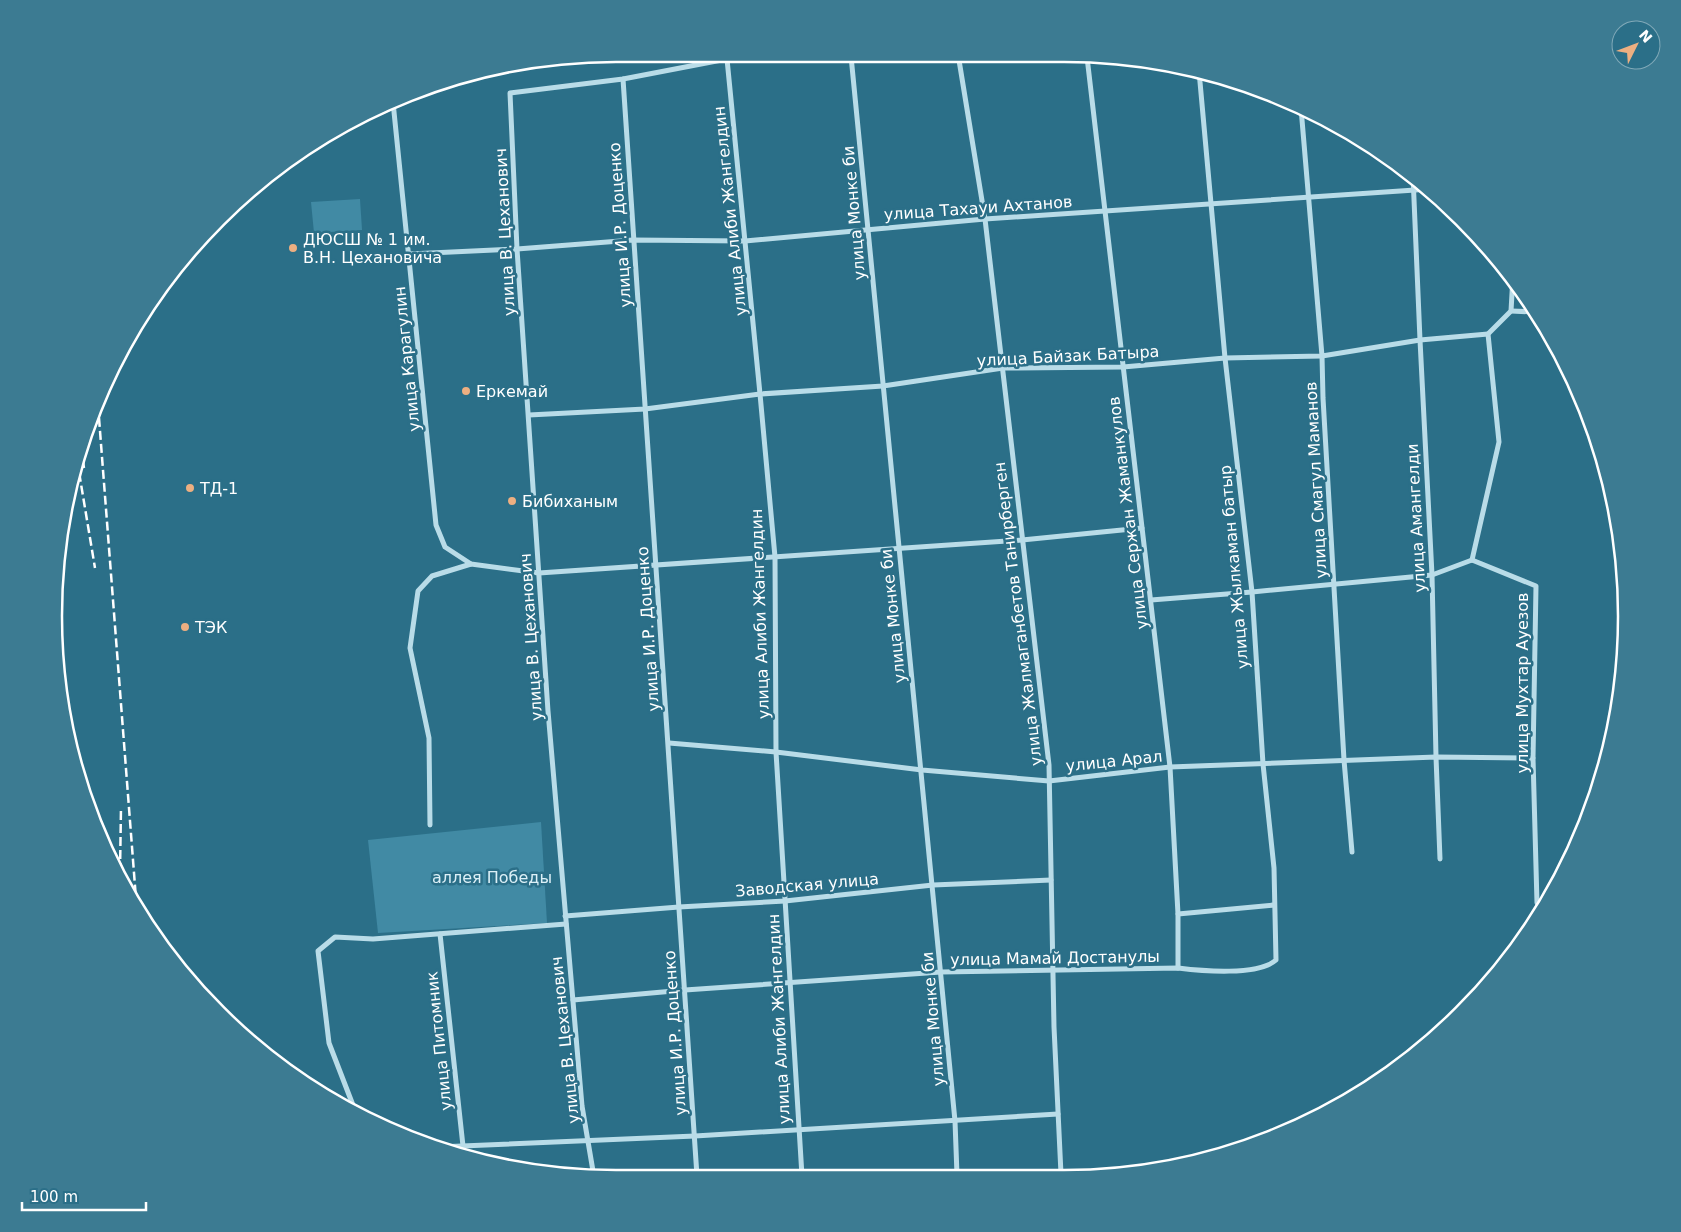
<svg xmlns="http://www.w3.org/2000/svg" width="1681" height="1232" viewBox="0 0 1681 1232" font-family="'DejaVu Sans',sans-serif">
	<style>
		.green { fill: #418aa4 }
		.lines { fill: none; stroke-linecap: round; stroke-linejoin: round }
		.street { stroke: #b9dce8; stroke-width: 5 }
		.rail { stroke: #fff; stroke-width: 2.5; stroke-dasharray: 9 4; stroke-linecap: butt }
		.poi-dot { fill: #edaf81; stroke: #2b6f88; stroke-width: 2 }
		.labels { text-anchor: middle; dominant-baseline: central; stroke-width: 5; stroke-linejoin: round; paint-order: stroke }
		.street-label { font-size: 16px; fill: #fff; stroke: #2b6f88 }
		.poi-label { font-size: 16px; fill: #fff; stroke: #2b6f88; text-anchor: start }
		.park-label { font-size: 16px; fill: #dcf0f7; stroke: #2b6f88 }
		.rim { fill: none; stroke: #fff; stroke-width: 2.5 }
	</style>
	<rect width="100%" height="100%" fill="#2b6f88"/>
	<g class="green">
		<polygon points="360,199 362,230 314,233 311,202"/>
		<polygon points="541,822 547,923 378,933 368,840"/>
	</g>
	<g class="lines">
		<g class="street">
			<polyline points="724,54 727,59 760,394 775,557 776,752 802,1176"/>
			<polyline points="958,54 985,219 1049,765 1054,1027 1061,1174"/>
			<path d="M851,56C885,411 922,765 955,1121L957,1175"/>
			<polyline points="1087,57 1170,767 1178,914 1178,968"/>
			<polyline points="623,79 697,1176"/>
			<polyline points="393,102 436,525 445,547 471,564 539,573 1022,540 1142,528"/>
			<polyline points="1301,108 1322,356 1323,398 1344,760 1352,852"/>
			<polyline points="1413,176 1420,340 1432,575 1436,757 1440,859"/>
			<polyline points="409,254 517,249 633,240 745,241 985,219 1430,189"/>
			<polyline points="1511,311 1535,312"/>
			<polyline points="529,415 645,409 760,394 883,386 1003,368 1123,367 1225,358 1322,356 1420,340 1488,334"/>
			<polyline points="1472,560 1536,586 1533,758 1537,903"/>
			<polyline points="1472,560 1499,442 1488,334 1511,311 1513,276"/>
			<polyline points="1151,600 1252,592 1432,575 1472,560"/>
			<polyline points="669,743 776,752 922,770 1049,781 1170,767 1436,757 1533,758"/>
			<polyline points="430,825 429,738 410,648 418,591 432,576 471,564"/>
			<polyline points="1178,914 1274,905"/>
			<polyline points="565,916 679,907 785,901 933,885 1051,880"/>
			<polyline points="440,934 463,1146"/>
			<path d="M573,1000L685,990L941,972L1178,968C1202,971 1258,976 1276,960L1274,868L1263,764L1252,592L1225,358L1199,71"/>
			<polyline points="356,1113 329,1043 318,951 335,937 373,939 566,924"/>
			<polyline points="438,1147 695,1136 1058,1114"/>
			<polyline points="594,1177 582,1106 548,711 517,249 510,93 623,79 727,59 873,54"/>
		</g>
		<g class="rail">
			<polyline points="98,405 136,899"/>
			<polyline points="81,448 84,468"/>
			<polyline points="77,460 95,568"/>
			<polyline points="120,872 121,807"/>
		</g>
	</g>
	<g class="poi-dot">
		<circle cx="293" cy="248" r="5"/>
		<circle cx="466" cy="391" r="5"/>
		<circle cx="190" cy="488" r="5"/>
		<circle cx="512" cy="501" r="5"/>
		<circle cx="185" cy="627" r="5"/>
	</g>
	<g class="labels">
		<g class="street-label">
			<text transform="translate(978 208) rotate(-4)">улица Тахауи Ахтанов</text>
			<text transform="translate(730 211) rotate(-96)">улица Алиби Жангелдин</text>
			<text transform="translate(854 213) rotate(-95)">улица Монке би</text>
			<text transform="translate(620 225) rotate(-94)">улица И.Р. Доценко</text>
			<text transform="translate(505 232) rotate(-93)">улица В. Цеханович</text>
			<text transform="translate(1068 356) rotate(-3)">улица Байзак Батыра</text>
			<text transform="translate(407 359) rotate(-96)">улица Карагулин</text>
			<text transform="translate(1316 480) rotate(-93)">улица Смагул Маманов</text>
			<text transform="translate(1128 513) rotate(-97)">улица Сержан Жаманкулов</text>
			<text transform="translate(1416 518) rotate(-93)">улица Амангелди</text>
			<text transform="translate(1234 567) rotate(-95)">улица Жылкаман батыр</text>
			<text transform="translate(760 614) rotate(-92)">улица Алиби Жангелдин</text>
			<text transform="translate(1018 614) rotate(-97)">улица Жалмаганбетов Танирберген</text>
			<text transform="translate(893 616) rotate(-96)">улица Монке би</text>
			<text transform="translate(648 629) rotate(-94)">улица И.Р. Доценко</text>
			<text transform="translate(531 637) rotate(-94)">улица В. Цеханович</text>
			<text transform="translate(1522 683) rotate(-90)">улица Мухтар Ауезов</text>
			<text transform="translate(1114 761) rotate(-6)">улица Арал</text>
			<text transform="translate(807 885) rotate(-5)">Заводская улица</text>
			<text transform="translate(1055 958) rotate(-1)">улица Мамай Достанулы</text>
			<text transform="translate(779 1019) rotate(-93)">улица Алиби Жангелдин</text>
			<text transform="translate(933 1019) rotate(-95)">улица Монке би</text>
			<text transform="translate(675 1033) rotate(-94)">улица И.Р. Доценко</text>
			<text transform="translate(565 1040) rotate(-96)">улица В. Цеханович</text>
			<text transform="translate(439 1041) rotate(-96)">улица Питомник</text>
		</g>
		<g class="poi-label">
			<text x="303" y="239">ДЮСШ № 1 им.<tspan x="303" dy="18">В.Н. Цехановича</tspan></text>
			<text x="476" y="391">Еркемай</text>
			<text x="200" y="488">ТД-1</text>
			<text x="522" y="501">Бибиханым</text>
			<text x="195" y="627">ТЭК</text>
		</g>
		<g class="park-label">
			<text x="492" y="877">аллея Победы</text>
		</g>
	</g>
	<path d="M0 0H1681V1232H0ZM616 62H1064A554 554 0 0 1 1618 616V616A554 554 0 0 1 1064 1170H616A554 554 0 0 1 62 616V616A554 554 0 0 1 616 62Z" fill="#3c7b92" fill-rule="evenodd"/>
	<path class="rim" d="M616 62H1064A554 554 0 0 1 1618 616V616A554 554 0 0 1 1064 1170H616A554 554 0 0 1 62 616V616A554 554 0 0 1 616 62Z"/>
	<g transform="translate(1636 45) rotate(48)"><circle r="24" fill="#2b6f88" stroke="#80a9b8"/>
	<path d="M0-4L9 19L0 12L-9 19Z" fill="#edaf81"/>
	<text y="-8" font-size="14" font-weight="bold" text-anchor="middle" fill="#ffffff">N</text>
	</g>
	<path d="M22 1202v8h124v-8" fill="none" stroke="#ffffff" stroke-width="2.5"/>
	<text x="30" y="1202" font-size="15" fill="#ffffff" stroke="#2b6f88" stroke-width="4" paint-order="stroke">100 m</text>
</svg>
